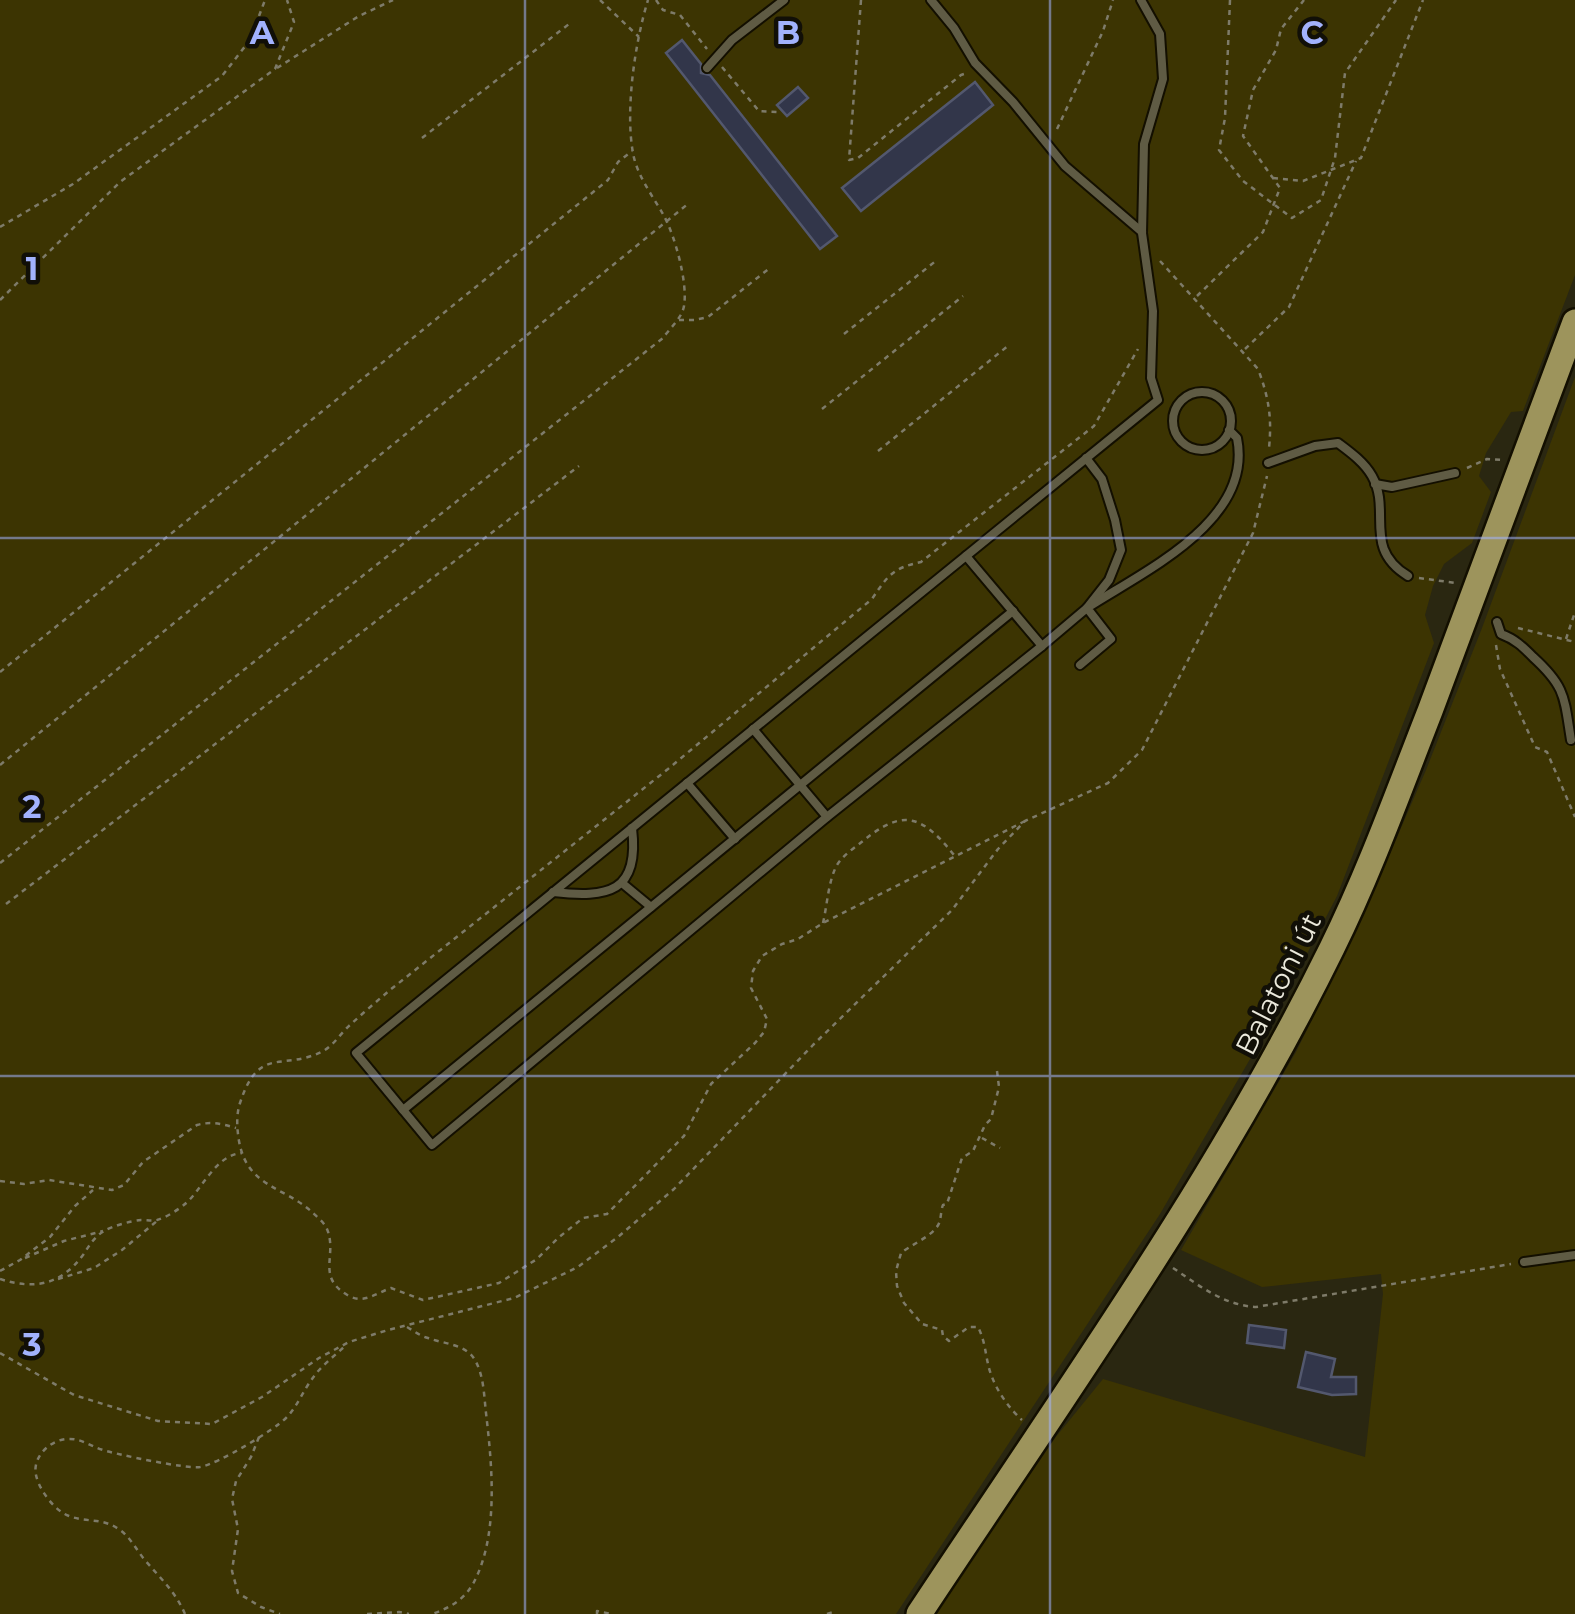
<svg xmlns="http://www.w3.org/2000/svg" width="1575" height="1614" viewBox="0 0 1575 1614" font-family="Montserrat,sans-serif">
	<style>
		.green { fill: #3c3402 }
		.building { fill: #32364a; stroke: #53586e; stroke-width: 2.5 }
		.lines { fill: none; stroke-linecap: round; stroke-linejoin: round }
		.service-casing { stroke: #130f00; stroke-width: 12 }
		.primary-casing { stroke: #130f00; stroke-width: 30 }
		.path { stroke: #7e7b69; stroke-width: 2.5; stroke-dasharray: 5 5; stroke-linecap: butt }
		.service { stroke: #5f5b44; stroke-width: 8 }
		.primary { stroke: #9d945c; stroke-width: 25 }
		.grid { fill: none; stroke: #a2b2fd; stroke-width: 2.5; stroke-opacity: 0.55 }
		.labels { text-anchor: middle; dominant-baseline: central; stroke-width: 9; stroke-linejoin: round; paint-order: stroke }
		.street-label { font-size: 28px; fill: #ebe9dc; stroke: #110f07 }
		.grid-label { font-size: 32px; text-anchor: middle; font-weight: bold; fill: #a2b2fd; stroke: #110f07; stroke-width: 9; stroke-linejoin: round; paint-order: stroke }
	</style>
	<rect width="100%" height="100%" fill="#2a2711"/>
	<g class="green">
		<polygon points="0,0 1575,0 1575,275 1523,411 1511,412 1486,453 1479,476 1491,492 1472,543 1444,564 1433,586 1425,615 1434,643 1337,896 1271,1023 1160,1214 896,1614 0,1614"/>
		<polygon points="1575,377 1575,1614 935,1614 1055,1438 1103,1379 1365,1457 1383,1294 1381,1274 1262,1287 1181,1250 1296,1052 1362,918 1426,770 1482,628"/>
	</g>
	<g class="building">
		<polygon points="682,40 701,64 701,73 710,75 837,236 820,249 666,53"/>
		<polygon points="975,82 993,105 861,211 842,188"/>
		<polygon points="798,87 808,98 787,116 777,105"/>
		<polygon points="1249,1325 1286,1330 1284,1348 1247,1343"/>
		<polygon points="1306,1352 1335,1359 1331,1377 1356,1377 1356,1394 1332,1395 1298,1387"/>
	</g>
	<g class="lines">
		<g class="service-casing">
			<g id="service">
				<polyline points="931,0 954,28 975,63 1013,102 1065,166 1142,232"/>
				<polyline points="707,68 732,40 784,0"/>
				<circle cx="1202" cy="421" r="29"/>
				<path d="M1086,458L1102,479L1115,520L1121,550L1109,580L1087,608L1042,646L827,817L432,1145L356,1053C624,835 890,617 1158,400L1151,378L1153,311L1142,233L1144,144L1163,79L1160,34L1141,0"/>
				<path d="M1268,463L1315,446L1338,443C1350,452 1364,462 1372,476C1392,511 1362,548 1408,576"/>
				<polyline points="1375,484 1392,487 1455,473"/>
				<polyline points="966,556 1042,646"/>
				<path d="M1497,622L1501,634C1515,639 1523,647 1533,657C1566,687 1564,697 1571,740"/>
				<path d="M1080,665L1111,639L1087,608C1144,571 1254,521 1237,438L1229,430"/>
				<polyline points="753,729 827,817"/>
				<polyline points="687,783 735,839"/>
				<polyline points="622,883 651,907"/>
				<path d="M553,892C608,898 640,893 632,828"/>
				<polyline points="403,1110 1013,611"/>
				<polyline points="1524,1262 1575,1255"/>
			</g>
		</g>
		<g class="primary-casing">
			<path id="primary" d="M919,1614C1063,1396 1217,1182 1332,948C1370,871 1399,790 1430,711C1479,582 1527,452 1575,322"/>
		</g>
		<g class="path">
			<polyline points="600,0 639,37"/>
			<polyline points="656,0 663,10 680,15 707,49"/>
			<polyline points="861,0 849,160 858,158 961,75 967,73"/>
			<polyline points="1230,0 1225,118 1219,150 1243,181 1292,218 1321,200 1335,158 1345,73 1396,0"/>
			<polyline points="722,67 759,111 777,112"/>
			<polyline points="277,68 359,16 393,0"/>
			<polyline points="1057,129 1103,31 1113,0"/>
			<polyline points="422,138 569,24"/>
			<polyline points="1273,178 1303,181 1361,158 1423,0"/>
			<polyline points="0,227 73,184 222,76 250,40 265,0"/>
			<path d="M1160,261L1258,369C1269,398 1272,418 1269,448"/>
			<polyline points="1197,296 1263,232 1280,188 1243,136 1253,90 1276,50 1281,29 1304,0"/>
			<polyline points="0,300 120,182 275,69 294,22 287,0"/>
			<polyline points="679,320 694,320 708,317 771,267"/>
			<polyline points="844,334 937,260"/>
			<polyline points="1245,349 1289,307 1356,161"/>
			<polyline points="822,409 963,296"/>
			<polyline points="878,451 1009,345"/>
			<polyline points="1467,468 1487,459 1502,460"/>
			<polyline points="1419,578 1456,583"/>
			<polyline points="1518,628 1575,642"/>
			<polyline points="1566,639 1575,612"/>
			<polyline points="1496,645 1500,669 1535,747 1547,752 1575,817"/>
			<polyline points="0,672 608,180 618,162 632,151"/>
			<polyline points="0,765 689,203"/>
			<path d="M1025,821L823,923L798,939L782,944L762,956L753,971L751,988L767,1019L764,1032L755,1043L711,1084L684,1136L607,1214L583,1218L558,1238L537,1259L499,1283L423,1300L391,1288C376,1293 365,1304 349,1296C315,1277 338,1256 327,1229C324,1222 317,1217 312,1212C283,1186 247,1187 239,1141C237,1129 236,1115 240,1103C259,1044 283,1072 323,1051C333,1046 341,1033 350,1025C363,1013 377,1001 390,990L668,769L872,599C888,575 893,568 921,562L1094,426L1138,349"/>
			<path d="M0,863L663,338C670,328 682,318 684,306C688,283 675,236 664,216C653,196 637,176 633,153C625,110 635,42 648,0"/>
			<polyline points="6,904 579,466"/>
			<path d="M823,923C827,906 828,885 835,869C840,857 853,849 863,841C903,808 922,815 954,855"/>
			<path d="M997,1071L999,1087L991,1119L985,1125L973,1151L962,1158L947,1204L943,1205C940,1212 942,1222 936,1228C928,1238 911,1245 901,1253L896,1271L897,1286L904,1303L922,1324L942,1330L943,1336L949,1341L969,1327H978C987,1345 985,1360 992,1377C998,1393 1010,1409 1022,1420"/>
			<polyline points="982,1138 1000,1148"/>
			<path d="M0,1181L24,1184L49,1180L112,1190L124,1185L143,1162L197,1125C211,1121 223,1124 236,1128"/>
			<polyline points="25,1258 64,1241 103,1231"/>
			<path d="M1173,1268C1200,1286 1223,1305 1256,1307L1511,1264"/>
			<polyline points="0,1271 20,1260 50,1237 75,1206 93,1190"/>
			<path d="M0,1279C34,1290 61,1285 83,1255C89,1246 94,1237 104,1231C113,1226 130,1221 141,1220C147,1220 152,1221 157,1220C165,1218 178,1210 185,1204C203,1189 215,1155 242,1153"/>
			<polyline points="58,1279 94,1268 122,1250 157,1221"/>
			<path d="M407,1327C414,1331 420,1336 428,1338C444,1344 466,1344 475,1360C484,1376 484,1396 486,1413C492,1465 499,1534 474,1582C465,1599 450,1608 432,1614"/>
			<polyline points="0,1353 74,1395 158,1421 212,1424 262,1397 319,1358 349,1342 388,1330 514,1298 578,1267 618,1237 674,1189 813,1045 952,910 998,849 1025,821 1108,783 1142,750 1253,533 1267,476"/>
			<polyline points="259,1437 251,1457 236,1481 232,1499 238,1529 232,1571 238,1593 261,1607 280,1614"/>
			<path d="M185,1614C175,1591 160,1578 144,1559C136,1549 130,1537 120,1530C102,1517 87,1523 69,1516C55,1511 39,1490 36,1475C32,1457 50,1440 67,1439C81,1438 90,1446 103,1450C119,1455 186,1469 200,1467C218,1464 274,1430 286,1418C297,1407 303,1391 312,1379C320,1367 333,1357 344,1347"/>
			<polyline points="367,1614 399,1612 409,1614"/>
			<polyline points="597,1614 597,1611 612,1614"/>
			<polyline points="827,1614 836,1611"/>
		</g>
		<use href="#service" class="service"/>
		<use href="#primary" class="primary"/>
	</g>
	<path class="grid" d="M525,0V1614M1050,0V1614M0,538H1575M0,1076H1575"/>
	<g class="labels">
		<g class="street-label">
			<text transform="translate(1278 984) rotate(-63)">Balatoni út</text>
		</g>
	</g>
	<g class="grid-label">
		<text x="262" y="44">A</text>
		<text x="788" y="44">B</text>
		<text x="1312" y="44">C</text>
		<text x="32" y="280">1</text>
		<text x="32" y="818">2</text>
		<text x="32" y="1356">3</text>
	</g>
</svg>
